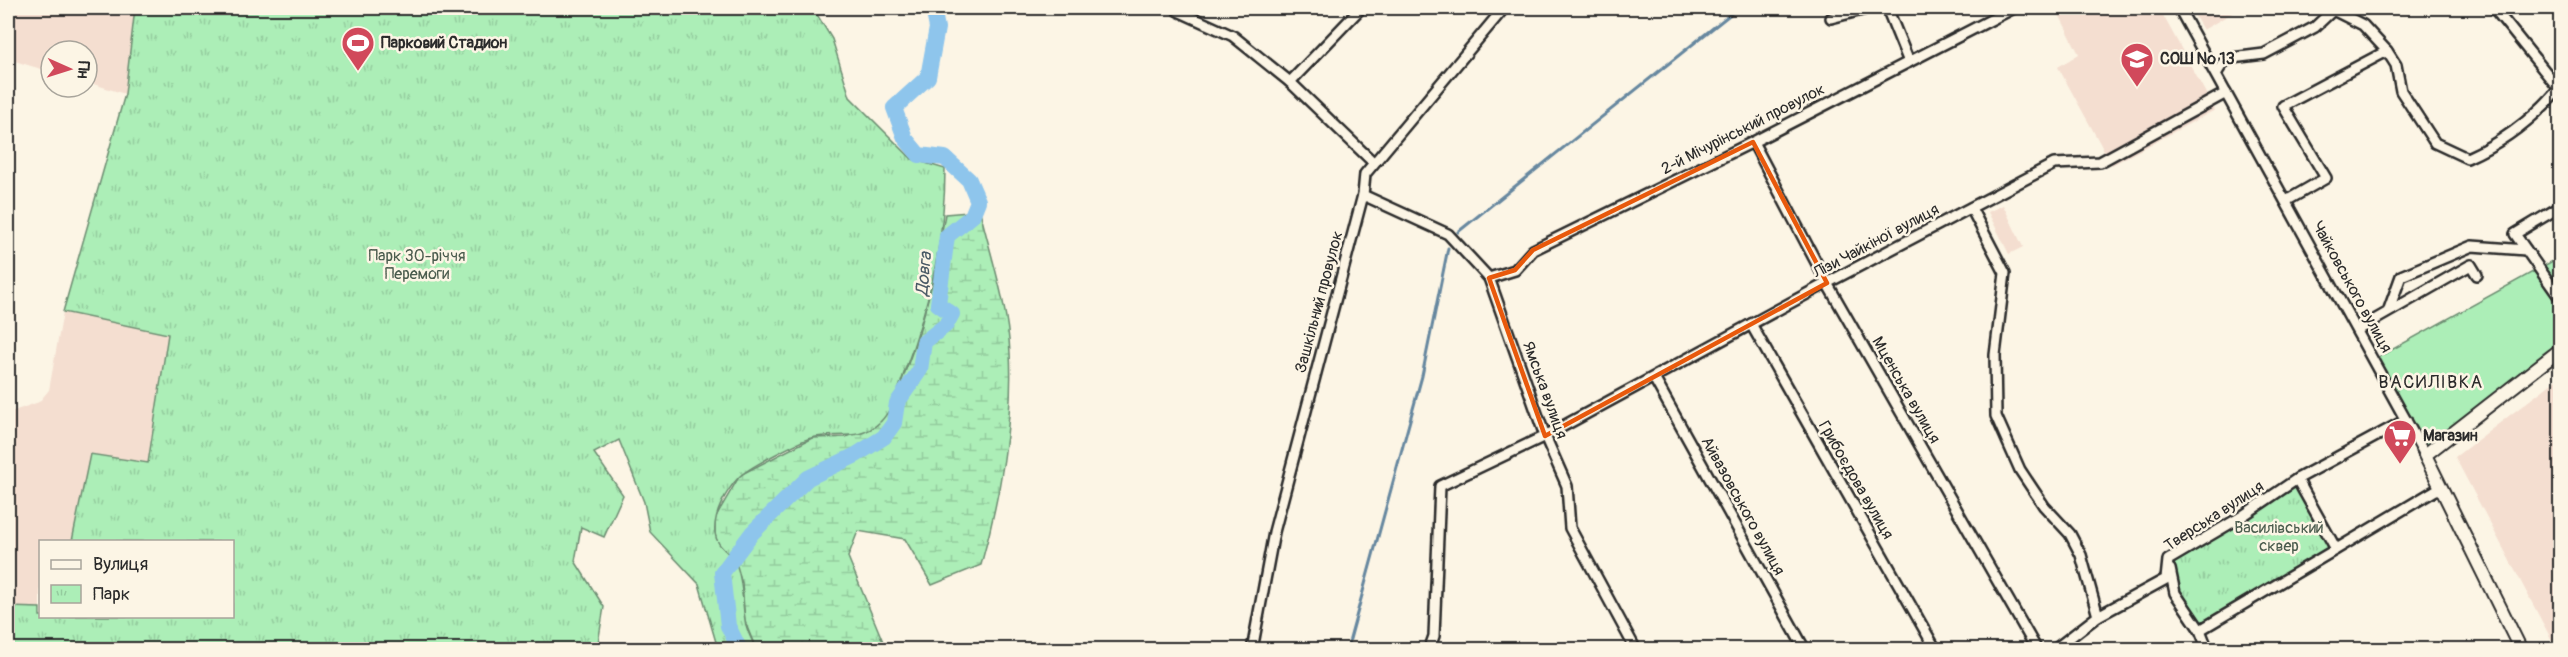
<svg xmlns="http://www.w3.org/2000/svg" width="2568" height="657" viewBox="0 0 2568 657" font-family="Pangolin,sans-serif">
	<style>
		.built { fill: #f4ded0 }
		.green { fill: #aceeb7; stroke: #6c8c71; stroke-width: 1.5 }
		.wetland { fill: url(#wetland-marsh); stroke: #6c8c71; stroke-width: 1.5 }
		.park { fill: url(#park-tufts); stroke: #6c8c71; stroke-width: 1.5 }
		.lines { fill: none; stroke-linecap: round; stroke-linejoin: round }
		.stream { stroke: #66879f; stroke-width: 3 }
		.river { stroke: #8ec5ec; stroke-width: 16 }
		.street-casing { stroke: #2b2b2b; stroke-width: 14 }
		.secondary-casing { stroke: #2b2b2b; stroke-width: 16 }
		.street { stroke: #fcf5e5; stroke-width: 9 }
		.secondary { stroke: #fcf5e5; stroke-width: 12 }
		.marked { fill: none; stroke: #e8590c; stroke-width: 4.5; stroke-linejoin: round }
		.labels { text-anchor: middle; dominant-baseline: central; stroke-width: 5; stroke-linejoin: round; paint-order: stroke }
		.poi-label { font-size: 16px; font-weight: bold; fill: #2b2b2b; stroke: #fcf5e5; text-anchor: start }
		.street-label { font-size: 16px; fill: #2b2b2b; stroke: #fcf5e5 }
		.park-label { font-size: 16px; fill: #4b5c4e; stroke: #fcf5e5 }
		.water-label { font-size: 18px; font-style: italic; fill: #495965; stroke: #fcf5e5 }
		.neighbourhood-label { font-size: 18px; letter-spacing: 1.5px; fill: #2b2b2b; stroke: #fcf5e5 }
	</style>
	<defs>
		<pattern id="wetland-marsh" width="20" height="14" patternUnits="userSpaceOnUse" patternTransform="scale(1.5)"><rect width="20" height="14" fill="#aceeb7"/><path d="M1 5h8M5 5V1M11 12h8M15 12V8" fill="none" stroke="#94cc9e"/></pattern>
		<pattern id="park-tufts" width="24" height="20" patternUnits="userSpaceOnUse" patternTransform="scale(1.5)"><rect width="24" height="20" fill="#aceeb7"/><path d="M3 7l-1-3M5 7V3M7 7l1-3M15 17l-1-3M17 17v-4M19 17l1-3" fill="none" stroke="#94cc9e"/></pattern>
	</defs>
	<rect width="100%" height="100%" fill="#fcf5e5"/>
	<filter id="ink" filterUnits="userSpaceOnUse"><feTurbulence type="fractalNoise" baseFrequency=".0167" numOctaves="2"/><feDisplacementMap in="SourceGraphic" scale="12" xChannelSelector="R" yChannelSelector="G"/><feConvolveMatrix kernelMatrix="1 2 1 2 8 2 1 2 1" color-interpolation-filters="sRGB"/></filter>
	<g filter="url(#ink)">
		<g class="built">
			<polygon points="8,8 135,8 125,94 87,82 87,51 51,51 51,72 8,59"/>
			<polygon points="2074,8 2159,8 2215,110 2112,165 2058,67 2079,54 2060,16"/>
			<polygon points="2190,8 2238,8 2239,9 2203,30"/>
			<polygon points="2003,205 2023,247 2009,254 1988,212"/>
			<polygon points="63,312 168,333 148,463 90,454 72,541 40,542 40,608 8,607 8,413 39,402 49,390"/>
			<polygon points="2560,377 2560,649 2557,650 2455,457"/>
		</g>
		<polygon class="green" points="2560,257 2560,346 2425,455 2373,360"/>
		<path class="wetland" d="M980,211C991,257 1008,306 1010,353C1014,421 999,501 981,565L932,585L905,539L858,531L848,557L886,649H756L745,622L742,583L732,556L720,548L715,535V518L740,475L812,438L846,437L881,421L899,389L919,333L934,276L945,214Z"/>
		<g class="park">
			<path d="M135,8H813L832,39L850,97L912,159L945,169C945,240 929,306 904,373C899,388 892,411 880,422C859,443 835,431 811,438C799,441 748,468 739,477C726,491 713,514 715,533C717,550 733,552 737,566C743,583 742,601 745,620C746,630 752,640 756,649H718L699,584L650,532L644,502L619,440L594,453L623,495L604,537L581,527L575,561L604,607L597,649H8V607L40,608V616H232V542L72,541L90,454L148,463L168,334L63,312L125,94Z"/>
			<polygon points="2297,479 2336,549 2200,630 2175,593 2168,560"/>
		</g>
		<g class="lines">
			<g class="stream">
				<polyline points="1458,232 1738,8"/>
				<polyline points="1347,650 1422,376 1448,248"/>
			</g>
			<polyline class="river" points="740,650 728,626 722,573 752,533 808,478 856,455 884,437 894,423 897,403 920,370 924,342 946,325 952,314 938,304 947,236 972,216 978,201 969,180 945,158 919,155 905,138 894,108 928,77 937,28 933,8"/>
			<g class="street-casing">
				<g id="street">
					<polyline points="1887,8 1909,62"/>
					<polyline points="2179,8 2425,455"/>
					<polyline points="2494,8 2560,90"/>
					<polyline points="1178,11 1233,36 1290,82 1373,162"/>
					<polyline points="1831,18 1870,8"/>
					<polyline points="2216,74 2223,63 2232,58 2264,54 2315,27 2333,10 2363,25 2387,51"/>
					<polyline points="1290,82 1361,8"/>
					<polyline points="1753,142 1827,283 2037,650"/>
					<polyline points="1363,195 1448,234 1489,278 1545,436 1567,486 1570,528 1636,650"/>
					<path d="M2286,201L2326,178L2283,106L2387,51L2396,65L2401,91L2435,143L2467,158C2503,142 2534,118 2559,89"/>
					<polyline points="2560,207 2515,234 2560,298"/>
					<polyline points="1971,208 2005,273 1995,355 1996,416 2020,470 2044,506 2070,534 2081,555 2098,616"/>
					<polyline points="1489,278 1515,270 1533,250 1753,142 2014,8"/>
					<polyline points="2389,309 2401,276 2472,246 2526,250"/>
					<polyline points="1751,324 1936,650"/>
					<polyline points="2357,330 2469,266 2471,265 2477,275"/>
					<polyline points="1654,378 1805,650"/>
					<polyline points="2297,479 2336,549"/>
					<polyline points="2170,569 2175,593 2200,630 2208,650"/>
					<polyline points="2200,630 2441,487"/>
					<polyline points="1252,650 1274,532 1363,195 1365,174 1504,8"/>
					<polyline points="1429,650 1434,636 1440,486 1545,436 1827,283 2054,164 2100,162 2226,93"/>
					<polyline points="2054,650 2098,616 2166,579 2168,560 2241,517 2297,479 2406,420"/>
				</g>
			</g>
			<g class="secondary-casing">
				<polyline id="secondary" points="2521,650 2425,455 2560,350"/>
			</g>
			<use href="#street" class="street"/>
			<use href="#secondary" class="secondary"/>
		</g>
	</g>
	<path class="marked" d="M1753,142L1827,283L1545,436L1489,278L1515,270L1533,250Z"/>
	<defs>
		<g id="stadium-pin" transform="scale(1.725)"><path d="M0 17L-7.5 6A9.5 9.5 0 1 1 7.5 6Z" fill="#d1495b" stroke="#fcf5e5"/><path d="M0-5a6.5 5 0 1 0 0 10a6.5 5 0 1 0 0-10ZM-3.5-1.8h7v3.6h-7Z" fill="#fff"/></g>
		<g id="school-pin" transform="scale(1.725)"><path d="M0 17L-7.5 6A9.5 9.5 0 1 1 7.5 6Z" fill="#d1495b" stroke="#fcf5e5"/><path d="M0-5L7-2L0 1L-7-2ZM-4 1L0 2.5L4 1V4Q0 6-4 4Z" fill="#fff"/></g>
		<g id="supermarket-pin" transform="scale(1.725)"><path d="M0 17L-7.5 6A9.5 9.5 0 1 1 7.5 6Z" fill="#d1495b" stroke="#fcf5e5"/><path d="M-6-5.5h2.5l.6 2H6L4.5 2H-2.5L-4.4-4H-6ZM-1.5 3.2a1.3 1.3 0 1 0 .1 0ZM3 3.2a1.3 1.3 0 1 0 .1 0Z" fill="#fff"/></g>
	</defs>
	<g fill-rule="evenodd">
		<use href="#stadium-pin" x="358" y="43"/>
		<use href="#school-pin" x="2137" y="59"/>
		<use href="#supermarket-pin" x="2400" y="436"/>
	</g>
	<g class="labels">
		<g class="poi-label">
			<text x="381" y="43">Парковий Стадион</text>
			<text x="2160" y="59">СОШ № 13</text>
			<text x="2423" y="436">Магазин</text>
		</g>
		<g class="street-label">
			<text transform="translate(1743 129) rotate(-27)">2-й Мічурінський провулок</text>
			<text transform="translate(1876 241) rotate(-28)">Лізи Чайкіної вулиця</text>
			<text transform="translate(2352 287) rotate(61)">Чайковського вулиця</text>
			<text transform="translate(1319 302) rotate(-75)">Зашкільний провулок</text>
			<text transform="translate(1545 390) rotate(70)">Ямська вулиця</text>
			<text transform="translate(1906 390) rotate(60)">Мценська вулиця</text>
			<text transform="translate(1856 480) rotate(60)">Грибоєдова вулиця</text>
			<text transform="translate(1743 506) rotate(61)">Айвазовського вулиця</text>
			<text transform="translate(2214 516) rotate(-33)">Тверська вулиця</text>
		</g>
		<g class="park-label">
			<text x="417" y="256">Парк 30-річчя<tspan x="417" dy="18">Перемоги</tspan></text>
			<text x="2279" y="528">Василівський<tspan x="2279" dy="18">сквер</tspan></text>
		</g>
		<g class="water-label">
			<text transform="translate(924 274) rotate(-85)">Довга</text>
		</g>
		<g class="neighbourhood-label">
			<text x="2431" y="382">ВАСИЛІВКА</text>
		</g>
	</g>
	<rect width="2568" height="657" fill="none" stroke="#fcf5e5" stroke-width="30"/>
	<rect x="15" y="15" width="2538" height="627" fill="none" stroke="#2b2b2b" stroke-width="2" filter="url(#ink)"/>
	<rect x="39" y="540" width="195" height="78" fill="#fcf5e5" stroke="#a8a49b" stroke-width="1.5"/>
	<rect x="51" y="560" width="30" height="9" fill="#fcf5e5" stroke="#a8a49b" stroke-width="1.5"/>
	<text x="93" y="570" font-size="18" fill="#2b2b2b">Вулиця</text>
	<rect x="51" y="585" width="30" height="18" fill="url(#park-tufts)" stroke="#a8a49b" stroke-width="1.5"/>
	<text x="93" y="600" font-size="18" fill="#2b2b2b">Парк</text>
	<g transform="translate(69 69) rotate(93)"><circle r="28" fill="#fcf5e5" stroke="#a8a49b" stroke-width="1.5"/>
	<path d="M0-4.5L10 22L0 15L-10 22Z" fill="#d1495b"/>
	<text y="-9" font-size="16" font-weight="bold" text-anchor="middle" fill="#2b2b2b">Пн</text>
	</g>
</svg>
